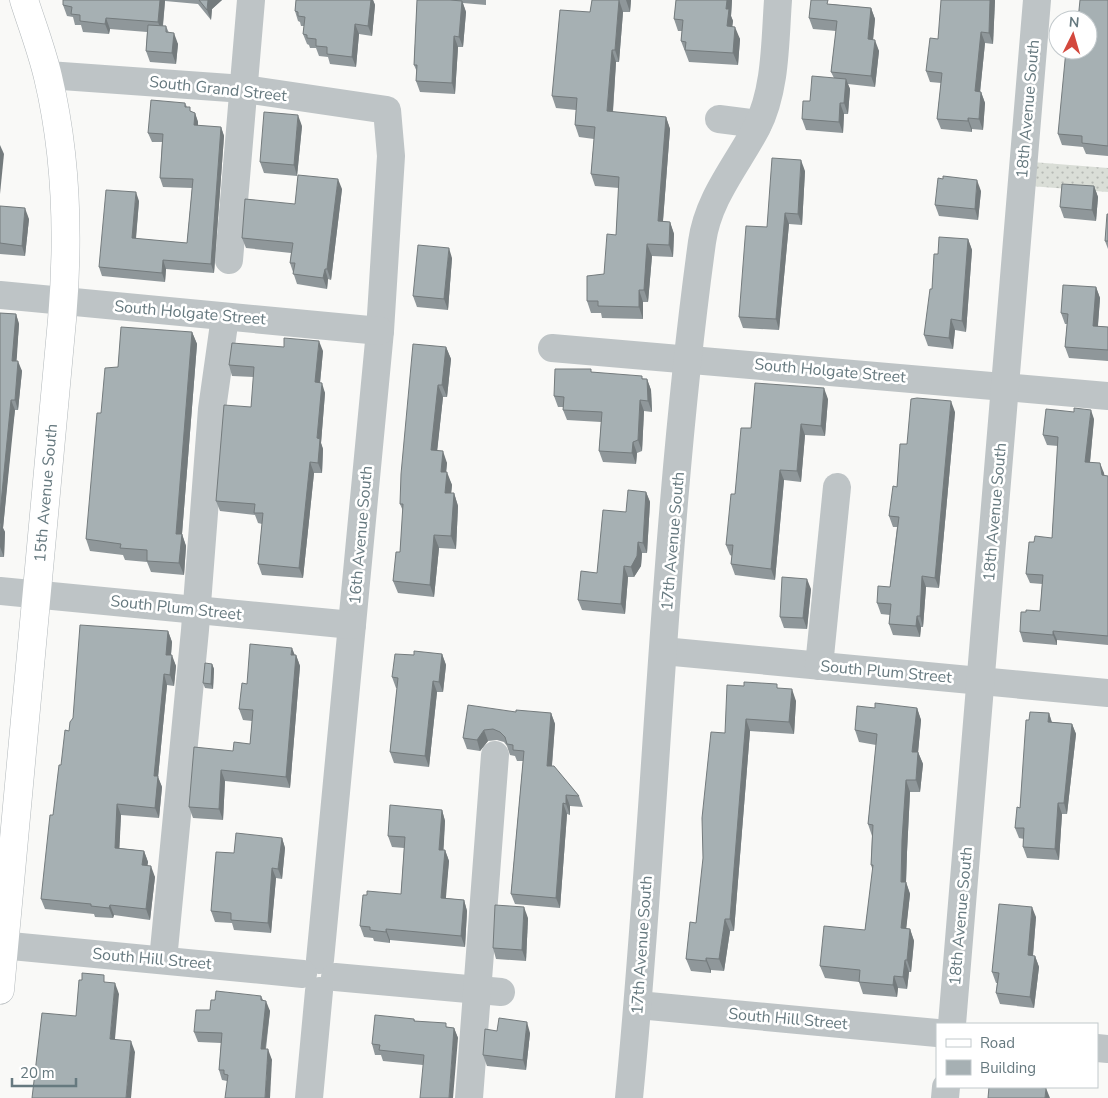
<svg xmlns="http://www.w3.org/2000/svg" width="1108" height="1098" viewBox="0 0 1108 1098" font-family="'Nunito Sans',sans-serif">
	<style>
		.grass { fill: url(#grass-dots) }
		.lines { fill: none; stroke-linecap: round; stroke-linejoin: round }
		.major-casing { stroke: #b2b8bb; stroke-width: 29 }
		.minor { stroke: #bec4c6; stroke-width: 28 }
		.major { stroke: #fff; stroke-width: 28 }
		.wall { fill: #8f979a }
		.shaded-wall { fill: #747b7d }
		.building { fill: #a6b0b3; stroke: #747b7d }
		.labels { text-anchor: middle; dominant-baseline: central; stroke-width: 5; stroke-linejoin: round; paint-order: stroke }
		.street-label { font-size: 16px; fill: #66797f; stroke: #fff }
	</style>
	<defs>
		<pattern id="grass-dots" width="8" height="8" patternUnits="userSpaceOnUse" patternTransform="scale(1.25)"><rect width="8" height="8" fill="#daded7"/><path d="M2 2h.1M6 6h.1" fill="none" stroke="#b5b9b4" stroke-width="1.8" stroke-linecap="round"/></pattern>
	</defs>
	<rect width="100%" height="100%" fill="#f9f9f7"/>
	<polygon class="grass" points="1032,162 1108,168 1108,192 1030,186"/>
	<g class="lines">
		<g class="major-casing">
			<path id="major" d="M0,990L62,320C69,238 67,157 48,77C42,51 32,25 24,0"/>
		</g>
		<g class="minor">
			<polyline points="48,75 244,89 387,110 391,156 380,331 320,960"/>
			<polyline points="719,119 758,124"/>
			<polyline points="229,260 251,0"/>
			<polyline points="0,295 380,331"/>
			<polyline points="552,348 1108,396"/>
			<polyline points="0,591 352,625"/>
			<polyline points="663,651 1108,693"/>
			<polyline points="819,666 837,487"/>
			<polyline points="0,945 303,974"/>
			<polyline points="163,960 195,630 212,409 225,317"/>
			<polyline points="335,977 501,992"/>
			<polyline points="638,1005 937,1033"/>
			<polyline points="952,1024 1037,0"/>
			<polyline points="1097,1048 1108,1049"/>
			<polyline points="309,1098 319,991"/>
			<polyline points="469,1098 495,755"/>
			<path d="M629,1098C657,813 663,526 702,242C708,198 737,165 757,127C776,90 775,41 778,0"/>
			<polyline points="945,1098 946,1087"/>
		</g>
		<use href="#major" class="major"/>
	</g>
	<g class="wall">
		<polygon points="63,0 222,0 212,9 211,20 198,4 165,1 163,26 166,26 169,33 178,44 176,64 150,62 146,51 147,32 110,29 109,34 83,32 81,25 75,25 73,17 67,16 63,5"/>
		<polygon points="296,0 373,0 375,5 372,36 359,34 356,67 330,64 328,57 319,56 316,48 310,48 309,45 307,44 303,34 304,26 301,26 300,22 298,21 295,11"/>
		<polygon points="417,0 486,0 486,5 463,3 466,12 463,47 458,47 455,94 420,92 416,81 417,72 414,65"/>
		<polygon points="592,0 631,0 630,12 623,12 619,62 616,62 613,112 666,117 670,129 663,221 670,222 674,234 673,257 652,256 648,302 643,302 643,319 602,318 601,313 591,313 587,301 604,274 616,235 619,188 595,186 591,174 594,139 579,137 575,125 576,110 556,108 552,96 590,12"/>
		<polygon points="676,0 732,0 731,16 733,21 732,26 740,39 738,65 689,62 681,41 682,31 678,31 674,19"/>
		<polygon points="995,0 993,44 985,43 980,92 981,92 985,103 983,130 972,129 972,132 941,129 937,119 941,83 930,82 926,71 938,39"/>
		<polygon points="1108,0 1108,156 1086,154 1083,147 1062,145 1058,134"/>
		<polygon points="830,4 871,8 875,19 873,40 879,51 875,87 848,84 850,89 848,114 844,114 843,133 806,130 802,119 810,101 834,78 831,72 836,31 813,29 809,18"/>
		<polygon points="185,103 187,107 191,112 195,113 198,122 198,126 221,127 224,136 214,273 166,269 165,282 102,276 99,267 139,201 136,239 187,243 192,188 163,187 160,178 162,142 152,142 148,133"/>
		<polygon points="302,126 297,176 264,173 260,162"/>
		<polygon points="805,171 802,225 789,224 779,330 743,328 739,317 767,227"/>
		<polygon points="1094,186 1098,197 1096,221 1064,218 1060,207"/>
		<polygon points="342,189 331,280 328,279 327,289 297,284 290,263 291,253 246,248 242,238 295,204"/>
		<polygon points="981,191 978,220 939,216 935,205"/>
		<polygon points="0,206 29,219 25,256 0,254"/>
		<polygon points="1108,214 1108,249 1105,241"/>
		<polygon points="968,239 972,250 966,332 955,330 953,349 928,346 924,335 938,254"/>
		<polygon points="452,258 448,310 417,307 413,296"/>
		<polygon points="1096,287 1100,298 1098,326 1108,327 1108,361 1069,358 1065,347 1067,324 1065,324 1061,313"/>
		<polygon points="0,313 16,314 19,324 16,361 22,371 18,410 15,410 12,432 3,528 5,532 4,557 0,557"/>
		<polygon points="192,332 197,344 182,534 186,546 184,575 151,572 147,562 125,560 123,555 90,551 86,539 101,413 118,367"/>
		<polygon points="446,347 451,359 447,397 443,397 437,450 447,463 446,472 452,485 451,493 454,493 458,506 456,549 439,548 434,597 398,593 393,581 400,552 403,511 400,504"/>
		<polygon points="323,351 320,383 325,393 321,443 323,449 322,473 314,473 303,578 262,575 258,564 262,524 258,523 255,515 220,511 216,501 251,407 254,377 232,376 229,365"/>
		<polygon points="592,372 647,379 651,390 652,412 644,411 642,451 637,453 636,464 603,462 599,451 601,422 567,420 563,410 563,407 558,407 554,396"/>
		<polygon points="828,399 825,436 805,435 801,482 784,480 775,580 735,575 731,564 732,556 730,555 726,545 735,494 751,428"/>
		<polygon points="955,412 939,588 926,587 923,627 921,627 920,637 893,635 889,624 890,615 881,614 877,603 890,587 897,527 893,527 889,516 897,487 907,444"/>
		<polygon points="1094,419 1090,462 1104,473 1104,476 1108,476 1108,645 1057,640 1057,645 1023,642 1020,632 1040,611 1042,584 1030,583 1026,574 1034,542 1052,538 1058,446 1047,445 1043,435"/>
		<polygon points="646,492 650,502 647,553 642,553 641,566 634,577 628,577 625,614 582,610 578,600 597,573 626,512"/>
		<polygon points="811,589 807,629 784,628 780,617"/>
		<polygon points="168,631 172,642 171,655 176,666 174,686 167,685 158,777 162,787 159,818 121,815 119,848 144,851 148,862 147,866 155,877 150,920 114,915 113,918 95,917 94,914 45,909 41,899 61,765"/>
		<polygon points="442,654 446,665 443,692 437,692 429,767 394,763 390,752 397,688 396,688 392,677 414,655"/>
		<polygon points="294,655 296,655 300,666 290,788 225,781 223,820 193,818 189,807 233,751 250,744 252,721 243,720 239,709 247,684"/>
		<polygon points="212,664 214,669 213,689 205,688 203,683"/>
		<polygon points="744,686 779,688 796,701 794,734 750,731 734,931 730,931 724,971 711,970 711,973 691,971 686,959 696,923 725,733"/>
		<polygon points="875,708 917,708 921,720 918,752 923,764 920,792 910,792 907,852 906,882 910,894 906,928 910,929 914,941 911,972 909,972 907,989 898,988 897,997 863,994 859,982 825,978 820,966 865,930 873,871 871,865 872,836 868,824 876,745 859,742 855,730"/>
		<polygon points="516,712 551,713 555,724 552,766 579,796 583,807 570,806 570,815 567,814 560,908 515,904 511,894 523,761 517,761 515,756 510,755 507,746 504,742 497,740 488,741 480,751 467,749 463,738"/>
		<polygon points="1049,713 1052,722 1072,724 1076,734 1067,814 1062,814 1059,860 1027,858 1023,847 1024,839 1019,838 1015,828 1020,808 1029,720"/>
		<polygon points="442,810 445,821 443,850 445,850 449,861 445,898 464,900 467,911 465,947 390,940 390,943 374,941 373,938 364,937 360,926 401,894 404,848 392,847 388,836"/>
		<polygon points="282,838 285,848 282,879 276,878 271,933 234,930 232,923 215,922 211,911 234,853"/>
		<polygon points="1036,917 1033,956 1035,956 1039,967 1034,1008 1000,1004 996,993 997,983 996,983 992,972"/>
		<polygon points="528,918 526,961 496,959 493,948"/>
		<polygon points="261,996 263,1000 270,1011 266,1049 272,1060 227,1082 227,1081 222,1080 219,1070 221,1043 198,1042 194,1032 210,1010 215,1000"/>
		<polygon points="414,1019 415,1021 454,1028 458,1038 423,1065 383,1061 381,1055 375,1055 372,1044"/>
		<polygon points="497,1031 530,1033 526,1070 487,1066 483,1055"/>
	</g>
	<g class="shaded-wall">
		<polygon points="160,0 165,0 165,1 162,33 158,22"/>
		<polygon points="208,0 222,0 212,9 211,20 207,10"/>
		<polygon points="371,0 373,0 375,5 372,36 368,26"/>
		<polygon points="619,0 623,12 619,62 615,50"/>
		<polygon points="626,0 631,0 630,12"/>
		<polygon points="727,0 732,0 731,16 733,21 731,38 727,26 726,9"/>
		<polygon points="990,0 995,0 993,44 989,33"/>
		<polygon points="462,1 466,12 463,47 459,37"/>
		<polygon points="871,8 875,19 872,50 868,39"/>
		<polygon points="106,18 110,29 109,34 105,24"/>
		<polygon points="355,24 359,34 356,67 352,57"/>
		<polygon points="735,27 740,39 738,65 733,53"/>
		<polygon points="981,32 985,43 979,102 975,91"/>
		<polygon points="174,33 178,44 176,64 172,53"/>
		<polygon points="454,36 458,47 455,94 452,83"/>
		<polygon points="875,40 879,51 875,87 871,76"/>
		<polygon points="612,50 616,62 612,123 607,111"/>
		<polygon points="846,79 850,89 848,114 844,103"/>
		<polygon points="981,92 985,103 983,130 979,119"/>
		<polygon points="840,103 844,114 843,133 839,122"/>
		<polygon points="195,113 198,122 198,134 194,125"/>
		<polygon points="298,115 302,126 297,176 294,165"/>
		<polygon points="666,117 670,129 662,233 658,221"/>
		<polygon points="968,118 972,129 972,132 968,121"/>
		<polygon points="221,127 224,136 214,273 211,264"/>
		<polygon points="0,145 4,154 0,194"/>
		<polygon points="801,160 805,171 802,225 798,214"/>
		<polygon points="338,179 342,189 331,280 327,269"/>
		<polygon points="977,180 981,191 978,220 975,209"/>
		<polygon points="1094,186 1098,197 1096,221 1092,210"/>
		<polygon points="136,192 139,201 135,247 132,238"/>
		<polygon points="25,208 29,219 25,256 22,246"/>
		<polygon points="785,213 789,224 779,330 776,319"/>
		<polygon points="670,222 674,234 673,257 669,245"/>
		<polygon points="968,239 972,250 966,332 962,321"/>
		<polygon points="647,244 652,256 648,302 644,290"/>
		<polygon points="449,248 452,258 448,310 444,299"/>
		<polygon points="163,260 166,269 165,282 162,273"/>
		<polygon points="325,269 328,279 327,289 323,278"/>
		<polygon points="1096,287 1100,298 1097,336 1093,326"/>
		<polygon points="639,290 643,302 643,319 639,307"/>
		<polygon points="16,314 19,324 16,370 12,361"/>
		<polygon points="951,319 955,330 953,349 949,338"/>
		<polygon points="192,332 197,344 182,534 186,546 184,575 179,563 176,534"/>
		<polygon points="319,341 323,351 319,393 315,382"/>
		<polygon points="446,347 451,359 447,397 442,385"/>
		<polygon points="18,361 22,371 18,410 15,400"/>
		<polygon points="647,379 651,390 652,412 648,401"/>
		<polygon points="322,383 325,393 321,443 323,449 322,473 318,463 317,438"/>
		<polygon points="438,385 443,397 436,462 431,450"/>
		<polygon points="824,388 828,399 825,436 821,426"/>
		<polygon points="11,400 15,410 3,528 5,532 4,557 0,547 0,514"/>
		<polygon points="640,400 644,411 642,451 638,440"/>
		<polygon points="951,401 955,412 939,588 935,578"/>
		<polygon points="1091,410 1094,419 1089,472 1085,462"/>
		<polygon points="801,424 805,435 801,482 797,471"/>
		<polygon points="633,442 637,453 636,464 632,453"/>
		<polygon points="443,451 447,463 445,484 441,472"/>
		<polygon points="310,462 314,473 303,578 299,568"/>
		<polygon points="1100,463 1104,473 1106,485 1102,475"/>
		<polygon points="780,470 784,480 775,580 771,569"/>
		<polygon points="447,472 452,485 450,505 445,493"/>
		<polygon points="646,492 650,502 647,553 643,543"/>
		<polygon points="454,493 458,506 456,549 451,536"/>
		<polygon points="434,535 439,548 434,597 430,585"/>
		<polygon points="638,542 642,553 641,566 634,577 631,567"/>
		<polygon points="624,566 628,577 625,614 621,604"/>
		<polygon points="922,576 926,587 923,627 920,616"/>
		<polygon points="807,579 811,589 807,629 803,618"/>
		<polygon points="917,616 921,627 920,637 916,626"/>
		<polygon points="168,631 172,642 170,666 166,655"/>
		<polygon points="1053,631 1057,640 1057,645 1053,635"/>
		<polygon points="292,648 296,658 291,655"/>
		<polygon points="442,654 446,665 443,692 439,682"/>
		<polygon points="172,655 176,666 174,686 170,675"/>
		<polygon points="296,655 300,666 290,788 286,777"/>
		<polygon points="212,664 214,669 213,689 211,684"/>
		<polygon points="164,674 167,685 158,777 162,787 159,818 155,808 154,776"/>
		<polygon points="433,681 437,692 429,767 425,756"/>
		<polygon points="792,689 796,701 794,734 789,722"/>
		<polygon points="917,708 921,720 917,764 912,752"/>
		<polygon points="551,713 555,724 551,776 547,766"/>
		<polygon points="1049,713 1052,724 1048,722"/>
		<polygon points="746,719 750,731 734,931 730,919"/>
		<polygon points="1072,724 1076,734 1067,814 1064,803"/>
		<polygon points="484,730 488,741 480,751 477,740"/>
		<polygon points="918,752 923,764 920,792 916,780"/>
		<polygon points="221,770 225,781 223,820 219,809"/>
		<polygon points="906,780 910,792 907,852 906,882 910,894 905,940 901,928 902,840"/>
		<polygon points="566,795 570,806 570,815 566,804"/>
		<polygon points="563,803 567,814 560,908 556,898"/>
		<polygon points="1058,803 1062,814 1059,860 1055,849"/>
		<polygon points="117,804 121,815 119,858 115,848"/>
		<polygon points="442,810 445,821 443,861 439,850"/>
		<polygon points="282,838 285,848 282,879 278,869"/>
		<polygon points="445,850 449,861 445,909 441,898"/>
		<polygon points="144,851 148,862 146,876 142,865"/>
		<polygon points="151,866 155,877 150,920 146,909"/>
		<polygon points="272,868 276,878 271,933 268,923"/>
		<polygon points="464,900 467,911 465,947 461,936"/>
		<polygon points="110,905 114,915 113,918 109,908"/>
		<polygon points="524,907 528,918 526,961 522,950"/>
		<polygon points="1032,907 1036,917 1032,966 1028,955"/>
		<polygon points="725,919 730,931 724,971 719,959"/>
		<polygon points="386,929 390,940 390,943 386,932"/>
		<polygon points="910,929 914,941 911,972 907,960"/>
		<polygon points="1035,956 1039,967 1034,1008 1030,997"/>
		<polygon points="706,958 711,970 711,973 706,961"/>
		<polygon points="905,960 909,972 907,989 903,977"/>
		<polygon points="894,976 898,988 897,997 893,985"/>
		<polygon points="115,983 119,994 114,1050 110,1039"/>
		<polygon points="266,1001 270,1011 264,1059 261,1049"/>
		<polygon points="527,1022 530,1033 526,1070 523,1060"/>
		<polygon points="454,1028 458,1038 453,1098 449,1098"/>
		<polygon points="131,1041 135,1052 131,1098 126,1098"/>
		<polygon points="268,1049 272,1060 270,1098 265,1098"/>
		<polygon points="1046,1088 1050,1098 1045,1098"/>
	</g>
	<g class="building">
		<polygon points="63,0 160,0 158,22 106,18 105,24 80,21 80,15 71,14 72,7 63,5"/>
		<polygon points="199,0 208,0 207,10"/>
		<polygon points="296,0 371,0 368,26 355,24 352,57 327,54 327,47 316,46 316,39 307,38 307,35 303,34 305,17 298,16 298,12 295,11"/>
		<polygon points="417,0 450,0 462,1 459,37 454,36 452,83 416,81 417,65 414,65"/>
		<polygon points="592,0 619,0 615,50 612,50 607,111 666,117 658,221 670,222 669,245 647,244 644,290 639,290 639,307 598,306 598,301 587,301 587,276 604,274 607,234 616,235 619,177 591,174 595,127 575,125 577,98 552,96 560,10 590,12"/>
		<polygon points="676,0 727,0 726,9 729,9 727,26 735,27 733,53 685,50 686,42 681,41 683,20 674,19"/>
		<polygon points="811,0 828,0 827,4 871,8 868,39 875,40 871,76 831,72 837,21 809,18"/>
		<polygon points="941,0 990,0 989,33 981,32 975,91 981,92 979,119 968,118 968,121 937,119 942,73 926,71 930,38 938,39"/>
		<polygon points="1080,0 1108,0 1108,146 1082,143 1082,136 1058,134 1066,50 1088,50 1088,20 1078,20"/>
		<polygon points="148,25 166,26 166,32 174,33 172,53 146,51"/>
		<polygon points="812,76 846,79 844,103 840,103 839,122 802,119 803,101 810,101"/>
		<polygon points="151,100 185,103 185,107 190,107 190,111 195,113 194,125 221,127 211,264 163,260 162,273 99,267 106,190 136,192 132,238 187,243 193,179 160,178 163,134 148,133"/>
		<polygon points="264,112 298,115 294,165 260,162"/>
		<polygon points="772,158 801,160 798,214 785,213 776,319 739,317 746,226 767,227"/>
		<polygon points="298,175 338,179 327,269 325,269 323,278 293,274 295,263 290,263 293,243 242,238 245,199 295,204"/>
		<polygon points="943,176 977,180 975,209 935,205 938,178 943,179"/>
		<polygon points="1062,184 1094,186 1092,210 1060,207"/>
		<polygon points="0,206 25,208 22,246 0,243"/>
		<polygon points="1107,214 1108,214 1108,241 1105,241"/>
		<polygon points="939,237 968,239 962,321 951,319 949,338 924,335 930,289 932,289 934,254 938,254"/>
		<polygon points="418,245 449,248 444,299 413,296"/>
		<polygon points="1063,285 1096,287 1093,326 1108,327 1108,350 1065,347 1068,314 1061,313"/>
		<polygon points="0,313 16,314 12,361 18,361 15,400 11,400 0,514"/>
		<polygon points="121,327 192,332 176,534 182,534 179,563 147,561 147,550 120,548 121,544 86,539 97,413 101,413 105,368 118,367"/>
		<polygon points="284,338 319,341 315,382 322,383 317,438 320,439 318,463 310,462 299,568 258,564 263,513 254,513 255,504 216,501 224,405 251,407 254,367 229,365 232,343 284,347"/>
		<polygon points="413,344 446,347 442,385 438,385 431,450 443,451 441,472 447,472 445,493 454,493 451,536 434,535 430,585 393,581 396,552 400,552 403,504 400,504 401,474"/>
		<polygon points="555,369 591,369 591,372 642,376 642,379 647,379 648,401 640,400 638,440 633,442 632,453 599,451 602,412 563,410 564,397 554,396"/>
		<polygon points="755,383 824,388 821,426 801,424 797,471 780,470 771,569 731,564 733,545 726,545 731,494 735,494 741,428 751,428"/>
		<polygon points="917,398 951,401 935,578 922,576 920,616 917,616 916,626 889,624 891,604 877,603 878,586 890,587 899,517 889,516 893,486 897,487 900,444 907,444 911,399"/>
		<polygon points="1074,408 1091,410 1085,462 1100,463 1102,475 1108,476 1108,636 1053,631 1053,635 1020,632 1021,612 1026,612 1026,610 1040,611 1043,575 1026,574 1029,542 1034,542 1035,536 1052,538 1058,437 1043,435 1046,409 1074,412"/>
		<polygon points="628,490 646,492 643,543 638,542 637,556 631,567 624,566 621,604 578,600 581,571 597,573 603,510 626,512"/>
		<polygon points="0,523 1,523 0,547"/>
		<polygon points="782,577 807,579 803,618 780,617"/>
		<polygon points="80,625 168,631 166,655 172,655 170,675 164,674 154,776 158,776 155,808 117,804 115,848 144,851 142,865 151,866 146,909 110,905 109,908 91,906 91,904 41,899 50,815 53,815 59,765 61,765 65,730 69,731 70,722 73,718"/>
		<polygon points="250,644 292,648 291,655 296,655 286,777 221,770 219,809 189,807 194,747 233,751 234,742 250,744 253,710 239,709 242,683 247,684"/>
		<polygon points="414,651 442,654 439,682 433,681 425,756 390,752 398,678 392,677 395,654 414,655"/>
		<polygon points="205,663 212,664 211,684 203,683"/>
		<polygon points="744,682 777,684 777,688 792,689 789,722 746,719 730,919 725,919 719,959 706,958 706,961 686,959 690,922 696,923 703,858 702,818 711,732 725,733 727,685 744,686"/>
		<polygon points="875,703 917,708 912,752 918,752 916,780 906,780 902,840 901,882 906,882 901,928 910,929 907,960 905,960 903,977 894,976 893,985 859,982 860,970 820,966 824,926 865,930 873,865 871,865 873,825 868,824 877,734 855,730 857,706 875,708"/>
		<polygon points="468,705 516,712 516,710 551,713 547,766 554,766 579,796 566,795 566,804 563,803 556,898 511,894 524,751 513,750 513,745 507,744 505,737 500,732 493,729 484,730 477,740 463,738"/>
		<polygon points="1030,712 1049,713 1048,722 1072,724 1064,803 1058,803 1055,849 1023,847 1024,828 1015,828 1017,807 1020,808 1026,720 1029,720"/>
		<polygon points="390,805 442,810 439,850 445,850 441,898 464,900 461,936 386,929 386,932 370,930 370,927 360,926 363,895 367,895 367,891 401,894 405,837 388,836"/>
		<polygon points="236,833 282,838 278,869 272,868 268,923 231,920 231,913 211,911 216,852 234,853"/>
		<polygon points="999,904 1032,907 1028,955 1035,956 1030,997 996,993 999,973 992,972"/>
		<polygon points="495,905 524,907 522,950 493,948"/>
		<polygon points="82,973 104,975 104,982 115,983 110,1039 131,1041 126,1098 32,1098 42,1013 76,1016 79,980 82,980"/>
		<polygon points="216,991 261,996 261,1000 266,1001 261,1049 268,1049 265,1098 225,1098 228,1075 224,1074 224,1070 219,1070 222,1033 194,1032 196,1010 210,1010 211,1000 215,1000"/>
		<polygon points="375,1015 414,1019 414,1021 446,1023 446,1027 454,1028 449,1098 420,1098 424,1055 379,1050 380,1045 372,1044"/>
		<polygon points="499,1018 527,1022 523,1060 483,1055 485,1029 497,1031"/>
		<polygon points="989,1087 1035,1087 1046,1088 1045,1098 988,1098"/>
	</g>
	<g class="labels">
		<g class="street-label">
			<text transform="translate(218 89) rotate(6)">South Grand Street</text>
			<text transform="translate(1028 109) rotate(-85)">18th Avenue South</text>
			<text transform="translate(190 313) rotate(5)">South Holgate Street</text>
			<text transform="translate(830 371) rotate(5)">South Holgate Street</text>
			<text transform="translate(46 493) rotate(-85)">15th Avenue South</text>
			<text transform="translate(995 512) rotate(-85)">18th Avenue South</text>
			<text transform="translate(361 535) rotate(-85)">16th Avenue South</text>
			<text transform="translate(673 541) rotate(-85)">17th Avenue South</text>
			<text transform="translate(176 608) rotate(6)">South Plum Street</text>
			<text transform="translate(886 672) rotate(5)">South Plum Street</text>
			<text transform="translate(961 916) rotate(-85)">18th Avenue South</text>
			<text transform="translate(642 945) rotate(-86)">17th Avenue South</text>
			<text transform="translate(152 959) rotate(5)">South Hill Street</text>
			<text transform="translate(788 1019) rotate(5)">South Hill Street</text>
		</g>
	</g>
	<rect x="936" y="1023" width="162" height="65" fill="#ffffff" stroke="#c2c9cc"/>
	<rect x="946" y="1039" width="25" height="8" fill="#ffffff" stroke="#c2c9cc"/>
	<text x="980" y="1048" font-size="15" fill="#66797f">Road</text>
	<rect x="946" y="1060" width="25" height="15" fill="#a6b0b3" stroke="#c2c9cc"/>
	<text x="980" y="1073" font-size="15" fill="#66797f">Building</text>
	<g transform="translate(1073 35) rotate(5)"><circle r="24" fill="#ffffff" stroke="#c2c9cc"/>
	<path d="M0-4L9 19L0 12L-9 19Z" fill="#d3483d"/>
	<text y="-8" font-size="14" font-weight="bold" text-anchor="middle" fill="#66797f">N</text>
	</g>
	<path d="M12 1078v8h64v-8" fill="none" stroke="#66797f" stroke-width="2.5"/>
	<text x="20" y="1078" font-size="15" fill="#66797f" stroke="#ffffff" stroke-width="4" paint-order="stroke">20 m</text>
</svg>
